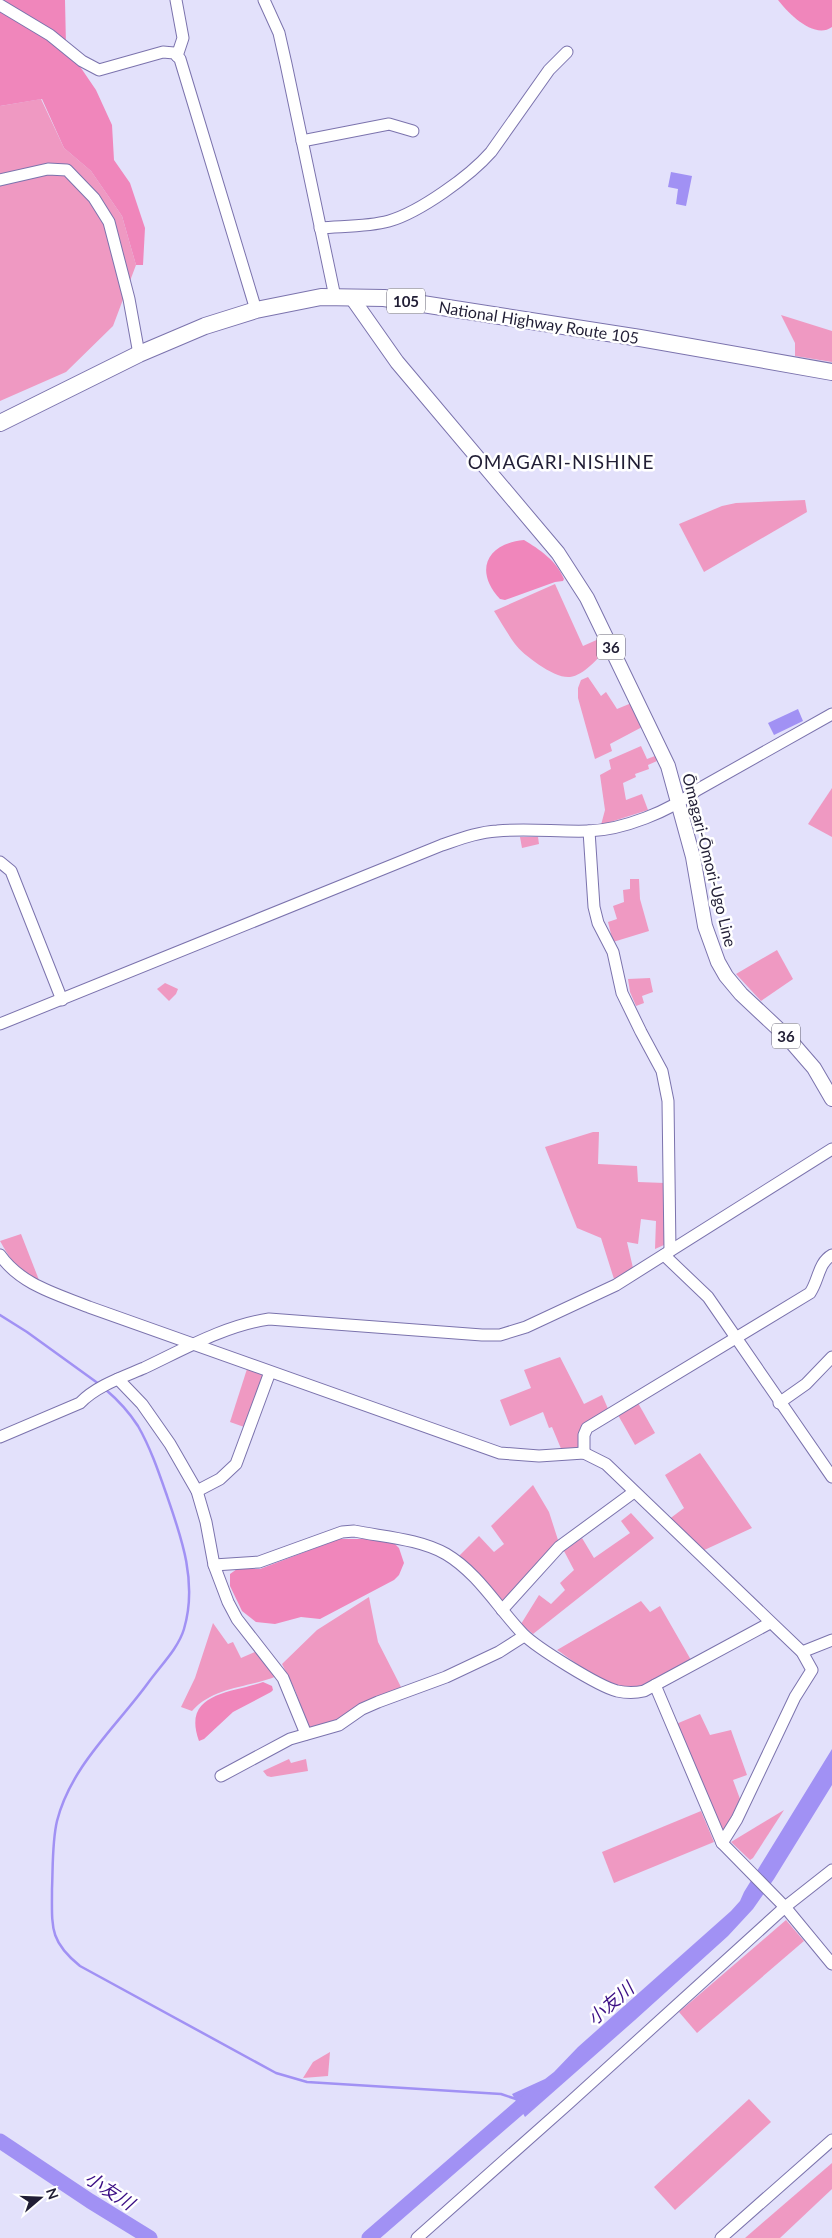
<svg xmlns="http://www.w3.org/2000/svg" width="832" height="2238" viewBox="0 0 832 2238" font-family="Lato,'Noto Sans JP',sans-serif">
	<style>
		.green { fill: #ef99c2 }
		.forest { fill: #f086bb }
		.water { fill: #a191f4 }
		.lines { fill: none; stroke-linecap: round; stroke-linejoin: round }
		.stream { stroke: #a191f4; stroke-width: 2.5 }
		.river { stroke: #a191f4; stroke-width: 15 }
		.minor-casing { stroke: #7b73ad; stroke-width: 13 }
		.major-casing { stroke: #7b73ad; stroke-width: 16 }
		.highway-casing { stroke: #7b73ad; stroke-width: 18 }
		.minor { stroke: #fff; stroke-width: 11 }
		.major { stroke: #fff; stroke-width: 14 }
		.highway { stroke: #fff; stroke-width: 16 }
		.labels { text-anchor: middle; dominant-baseline: central; stroke-width: 5; stroke-linejoin: round; paint-order: stroke }
		.shield { fill: #fff; stroke: #646272; stroke-width: 1 }
		.shield-label { font-size: 15px; font-weight: bold; fill: #211e35 }
		.street-label { font-size: 16px; fill: #211e35; stroke: #fff }
		.water-label { font-size: 18px; font-style: italic; fill: #3a0d84; stroke: #fff }
		.quarter-label { font-size: 19px; letter-spacing: 1px; fill: #211e35; stroke: #fff }
	</style>
	<rect width="100%" height="100%" fill="#e3e1fb"/>
	<g class="green">
		<polygon points="41,99 64,148 91,171 122,216 136,265 113,326 66,372 0,401 0,106"/>
		<polygon points="781,315 832,331 832,362 795,356 795,343"/>
		<polygon points="805,500 807,512 704,572 679,524 722,506 736,503"/>
		<path d="M555,584L583,646L601,638L607,649C597,659 584,675 570,677C555,679 523,655 515,644C507,633 501,622 494,611Z"/>
		<polygon points="588,677 601,696 606,692 617,709 634,702 644,726 610,744 612,751 595,759 578,698 578,688 581,680"/>
		<polygon points="641,746 647,759 655,756 657,761 648,765 649,769 635,774 636,777 623,783 626,800 642,794 648,810 601,825 605,810 600,775 611,769 609,760"/>
		<polygon points="832,788 832,837 808,824"/>
		<polygon points="520,837 538,837 539,844 522,848"/>
		<polygon points="630,879 639,879 640,899 649,931 613,942 608,922 617,919 613,906 624,902 623,890 630,889"/>
		<polygon points="777,950 793,979 761,1001 736,974"/>
		<polygon points="650,978 653,992 642,996 644,1003 636,1006 630,992 628,979"/>
		<polygon points="165,983 178,989 176,994 169,1001 157,989"/>
		<polygon points="593,1132 599,1132 598,1164 637,1166 638,1182 665,1183 664,1245 655,1249 656,1221 641,1219 638,1244 627,1242 633,1268 626,1274 614,1279 601,1238 577,1228 545,1147"/>
		<path d="M21,1234L39,1280C20,1276 9,1257 0,1241Z"/>
		<polygon points="560,1357 584,1404 602,1395 609,1411 584,1425 580,1447 562,1451 552,1427 549,1428 543,1412 510,1426 500,1400 531,1388 524,1370"/>
		<polygon points="247,1369 265,1375 247,1428 230,1422"/>
		<polygon points="638,1403 655,1433 635,1445 618,1415"/>
		<polygon points="700,1453 752,1528 700,1552 668,1520 684,1508 665,1475"/>
		<polygon points="533,1485 549,1512 559,1543 504,1606 459,1556 479,1536 494,1552 504,1544 491,1526"/>
		<polygon points="631,1513 654,1538 533,1634 521,1624 539,1595 551,1604 565,1590 560,1583 574,1570 564,1551 582,1538 594,1558 630,1533 621,1521"/>
		<polygon points="369,1597 378,1642 401,1687 339,1720 309,1729 295,1690 282,1664 317,1630"/>
		<path d="M641,1601L650,1612L660,1606L691,1660C679,1666 647,1687 636,1688C610,1691 578,1664 557,1650Z"/>
		<path d="M213,1623L228,1644L233,1642L241,1658L257,1651L277,1676C248,1688 214,1686 192,1711L181,1707L195,1678Z"/>
		<polygon points="700,1714 710,1735 731,1730 747,1775 733,1780 740,1799 722,1836 676,1724"/>
		<polygon points="289,1759 291,1763 306,1759 308,1771 271,1777 267,1776 263,1771"/>
		<polygon points="784,1810 753,1858 750,1860 731,1842"/>
		<polygon points="701,1811 714,1842 614,1883 602,1852"/>
		<polygon points="786,1920 804,1941 697,2033 679,2012"/>
		<polygon points="330,2052 328,2076 303,2078 313,2062"/>
		<polygon points="749,2099 771,2122 675,2210 654,2187"/>
		<polygon points="832,2163 832,2189 780,2238 745,2238"/>
	</g>
	<g class="forest">
		<polygon points="0,0 65,0 66,46 96,90 112,125 114,160 130,183 145,228 143,265 136,265 122,216 91,171 64,148 42,99 0,106"/>
		<path d="M778,0H832V27C814,40 788,13 778,0Z"/>
		<path d="M524,540C539,549 557,561 564,579L563,581L555,582L505,600L500,599C474,571 486,544 524,540Z"/>
		<polygon points="339,1539 377,1539 394,1543 399,1548 404,1563 399,1575 394,1580 320,1619 301,1617 275,1624 256,1622 242,1611 230,1586 230,1574 237,1569 260,1569"/>
		<path d="M263,1682L272,1686L273,1690L271,1692L233,1712L204,1739L199,1741C181,1692 233,1693 263,1682Z"/>
	</g>
	<g class="water">
		<polygon points="671,172 692,176 686,206 676,204 678,189 668,187"/>
		<polygon points="798,709 803,721 774,735 768,723"/>
		<polygon points="832,1749 832,1785 774,1879 753,1909 728,1936 635,2020 525,2117 512,2094 545,2079 554,2072 578,2047 731,1911 740,1901 744,1892"/>
	</g>
	<g class="lines">
		<g class="stream">
			<polyline points="0,1315 27,1332 99,1384"/>
			<path d="M105,1389C118,1400 129,1412 138,1426C150,1447 158,1470 166,1493C181,1536 198,1582 184,1629C178,1649 160,1666 148,1683C116,1727 71,1766 57,1821C52,1842 53,1867 52,1889C52,1927 49,1941 80,1966L276,2073L307,2082L501,2094L516,2099"/>
		</g>
		<g class="river">
			<polyline points="0,2141 90,2201 150,2238"/>
			<polyline points="369,2238 535,2094"/>
		</g>
		<g class="minor-casing">
			<g id="minor">
				<polyline points="176,0 183,38 177,56"/>
				<polyline points="264,0 279,33 286,64 335,297"/>
				<polyline points="0,5 50,35 82,61 99,70 163,52 174,53 180,59 256,310"/>
				<polyline points="302,141 389,124 413,131"/>
				<polyline points="0,180 48,169 67,170 94,198 109,222 129,299 139,354"/>
				<path d="M320,228C342,226 367,227 389,221C420,212 470,176 491,152L549,70L567,52"/>
				<polyline points="589,831 594,907 598,923 613,952 622,993 641,1032 662,1071 668,1101 670,1251"/>
				<polyline points="0,862 11,871 62,1000"/>
				<path d="M0,1024L442,845C460,839 478,832 497,831C527,828 558,832 588,831C623,830 670,811 697,790L832,714"/>
				<path d="M0,1255C21,1285 57,1294 89,1307L500,1453L539,1456L584,1453L606,1464L802,1652L812,1670L795,1697L737,1819L722,1843"/>
				<polyline points="664,1255 708,1297 832,1477"/>
				<polyline points="118,1379 142,1404 170,1444 197,1491 206,1522 214,1565 228,1602 237,1619 283,1678 306,1734"/>
				<polyline points="779,1403 806,1384 832,1357"/>
				<path d="M0,1437L80,1403C96,1386 123,1377 144,1368C184,1349 226,1325 269,1319L482,1335H500L526,1327L616,1285L832,1149"/>
				<path d="M584,1453V1435L587,1428L810,1293C819,1280 818,1263 832,1255"/>
				<polyline points="197,1491 220,1479 236,1464 270,1372"/>
				<path d="M214,1565L259,1562L342,1532L354,1531C384,1537 420,1539 446,1554C478,1573 498,1608 523,1634C537,1648 598,1686 617,1691C627,1693 635,1693 644,1691L770,1623"/>
				<polyline points="502,1610 559,1547 634,1492"/>
				<polyline points="802,1652 832,1640"/>
				<polyline points="655,1685 722,1843 785,1907 832,1964"/>
				<polyline points="221,1776 290,1739 339,1725 362,1709 378,1702 446,1677 499,1652 524,1636"/>
				<polyline points="417,2238 568,2104 785,1907 832,1870"/>
				<polyline points="721,2238 832,2140"/>
			</g>
		</g>
		<g class="major-casing">
			<polyline id="major" points="352,298 397,362 558,553 587,598 668,766 693,857 705,926 718,962 726,976 741,994 788,1038 814,1068 832,1099"/>
		</g>
		<g class="highway-casing">
			<polyline id="highway" points="0,423 139,354 205,326 256,310 321,297 384,298 640,338 832,372"/>
		</g>
		<use href="#minor" class="minor"/>
		<use href="#major" class="major"/>
		<use href="#highway" class="highway"/>
	</g>
	<g class="labels">
		<g class="shield">
			<rect x="387" y="288.5" width="38" height="25" rx="4"/>
			<rect x="597" y="634.5" width="28" height="25" rx="4"/>
			<rect x="772" y="1023.5" width="28" height="25" rx="4"/>
		</g>
		<g class="shield-label">
			<text x="406" y="301">105</text>
			<text x="611" y="647">36</text>
			<text x="786" y="1036">36</text>
		</g>
		<g class="street-label">
			<text transform="translate(539 322) rotate(9)">National Highway Route 105</text>
			<text transform="translate(710 860) rotate(76)">Ōmagari-Ōmori-Ugo Line</text>
		</g>
		<g class="water-label">
			<text transform="translate(610 2003) rotate(-41)">小友川</text>
			<text transform="translate(110 2190) rotate(33)">小友川</text>
		</g>
		<g class="quarter-label">
			<text x="561" y="461">OMAGARI-NISHINE</text>
		</g>
	</g>
	<g transform="translate(40 2198) rotate(71)" stroke="#ffffff" stroke-width="4" paint-order="stroke">
	<path d="M0-4L9 19L0 12L-9 19Z" fill="#211e35"/>
	<text y="-8" font-size="14" font-weight="bold" text-anchor="middle" fill="#211e35">N</text>
	</g>
</svg>
